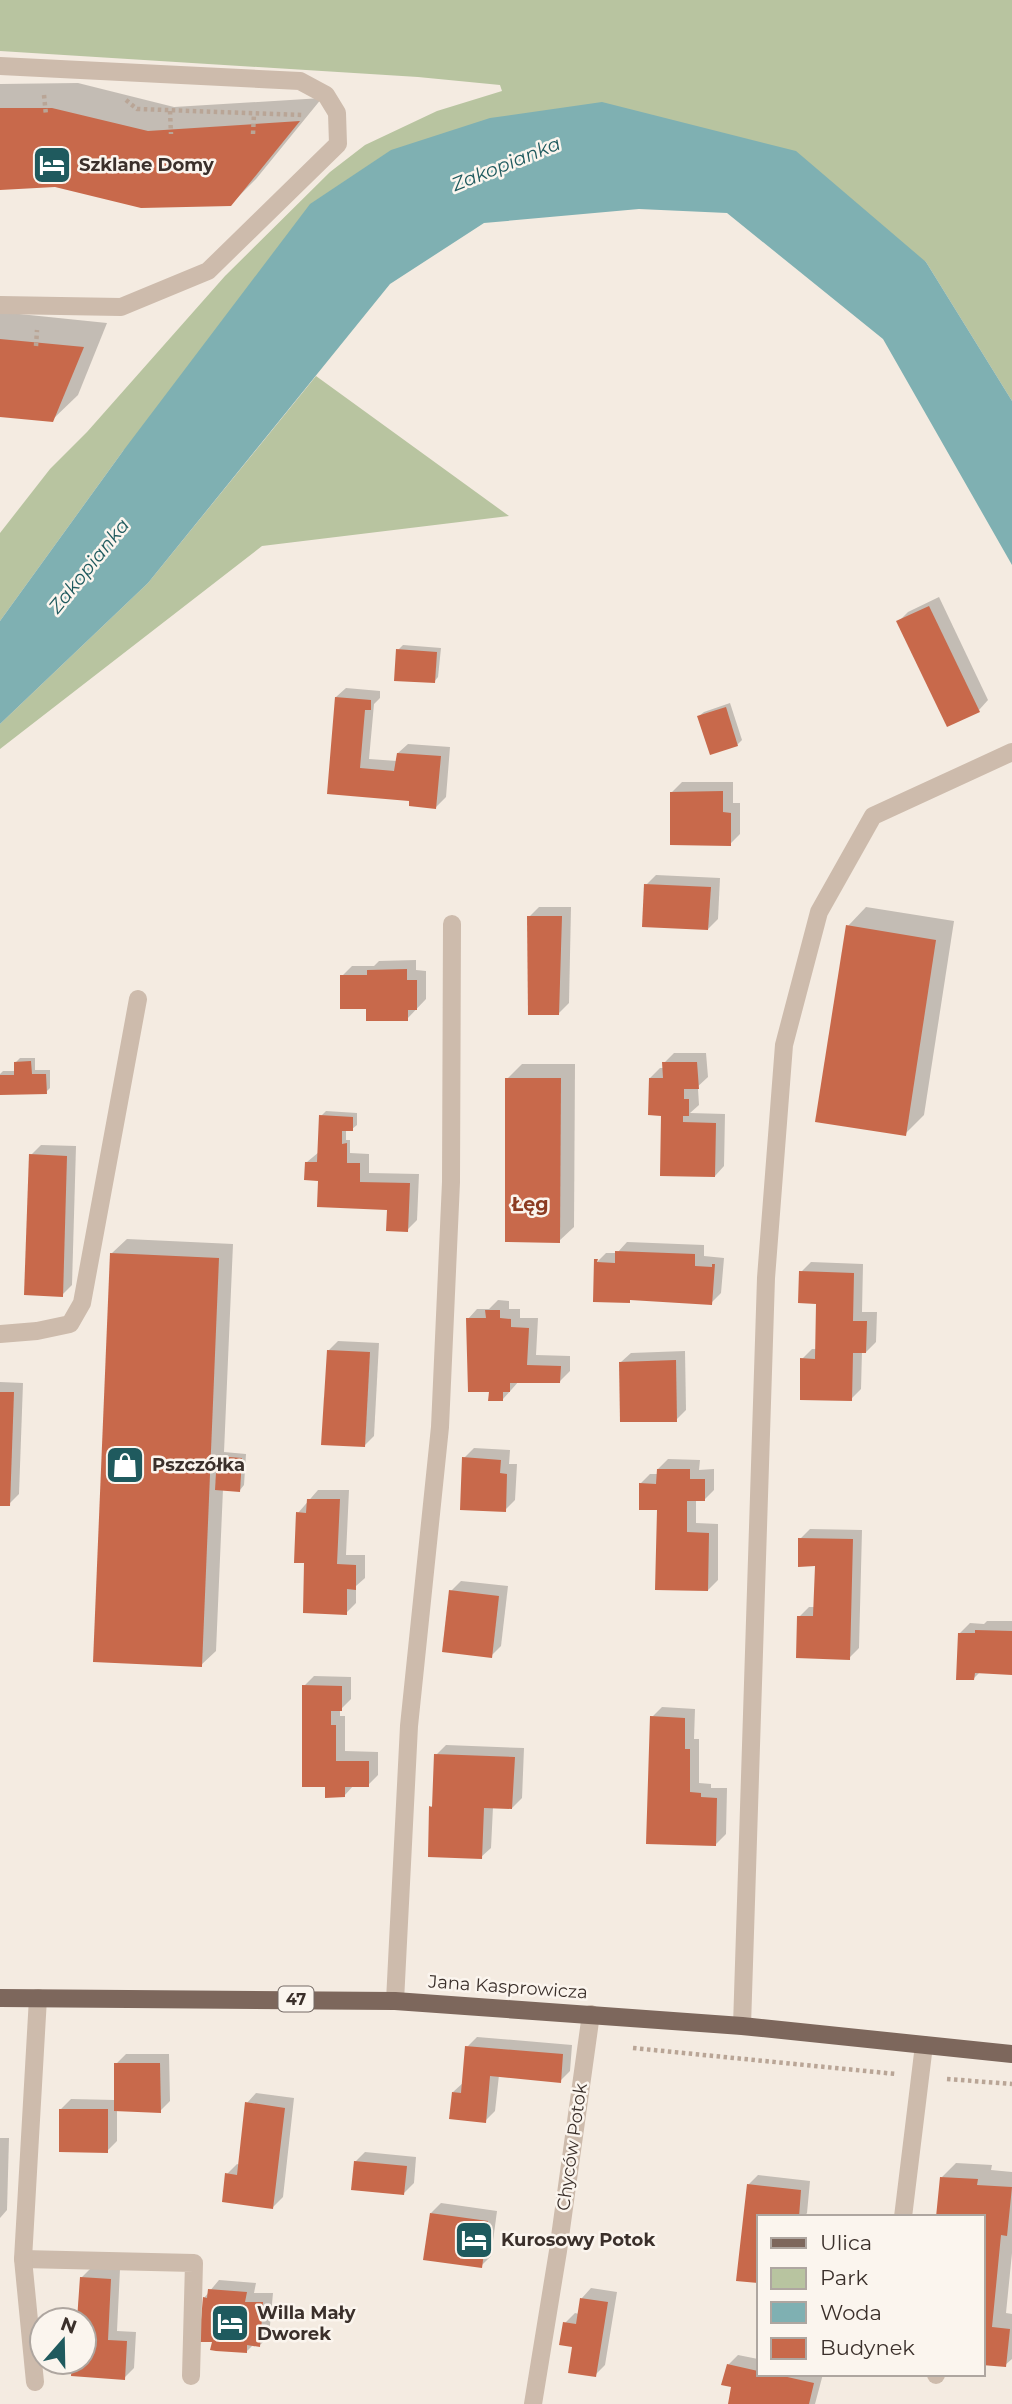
<svg xmlns="http://www.w3.org/2000/svg" width="1012" height="2404" viewBox="0 0 1012 2404" font-family="Montserrat,sans-serif">
	<style>
		.green { fill: #b8c4a0 }
		.water { fill: #7fb0b2 }
		.shadow { fill: #0003 }
		.building { fill: #c8694b }
		.lines { fill: none; stroke-linecap: round; stroke-linejoin: round }
		.path { stroke: #b9a596; stroke-width: 4.5; stroke-dasharray: 3.5 3.5; stroke-linecap: butt }
		.service { stroke: #cdbbac; stroke-width: 18 }
		.minor { stroke: #cdbbac; stroke-width: 18 }
		.primary { stroke: #7d675c; stroke-width: 18 }
		.labels { text-anchor: middle; dominant-baseline: central; stroke-width: 5; stroke-linejoin: round; paint-order: stroke }
		.shield { fill: #fbf5ee; stroke: #756b66; stroke-width: 2 }
		.shield-label { font-size: 16px; font-weight: bold; fill: #3b302b }
		.poi-label { font-size: 18px; font-weight: bold; fill: #3b302b; stroke: #fbf5ee; text-anchor: start }
		.street-label { font-size: 18px; fill: #3b302b; stroke: #fbf5ee }
		.water-label { font-size: 19px; font-style: italic; fill: #1f5a5e; stroke: #fbf5ee }
		.neighbourhood-label { font-size: 19px; font-weight: bold; fill: #8c3b22; stroke: #fbf5ee }
	</style>
	<rect width="100%" height="100%" fill="#f4ebe1"/>
	<g class="green">
		<polygon points="0,0 1012,0 1012,401 926,262 606,104 123,451 0,621 0,533 50,469 87,432 225,276 330,172 365,145 437,111 502,91 500,85 418,77 0,51"/>
		<polygon points="316,376 509,516 262,546 0,749 0,724 148,583"/>
	</g>
	<polygon class="water" points="602,102 796,151 926,262 1012,401 1012,565 883,339 727,213 639,209 484,223 390,284 148,583 0,724 0,621 123,451 310,204 391,150 490,118"/>
	<g class="shadow">
		<polygon points="78,83 174,107 322,98 256,179 231,204 55,185 0,188 0,84"/>
		<polygon points="0,312 107,323 78,395 52,420 0,416"/>
		<polygon points="939,597 988,700 979,710 898,622 908,612"/>
		<polygon points="403,645 441,648 438,677 434,682 398,650"/>
		<polygon points="346,688 380,691 380,698 374,704 369,759 397,761 398,753 408,744 450,747 446,797 436,807 411,799 329,793 336,697"/>
		<polygon points="730,703 742,740 737,745 699,716 704,712"/>
		<polygon points="682,782 733,782 733,803 740,803 740,834 730,844 672,792"/>
		<polygon points="656,875 720,878 718,919 708,929 646,885"/>
		<polygon points="539,907 571,907 569,1003 559,1013 529,917"/>
		<polygon points="866,907 954,921 924,1115 905,1134 848,926"/>
		<polygon points="416,960 416,970 426,971 426,999 407,1019 368,1007 342,976 352,966 374,966 379,961"/>
		<polygon points="674,1053 706,1053 708,1077 695,1089 698,1089 699,1105 690,1113 725,1114 724,1166 715,1176 662,1114 650,1078 660,1068 664,1068 664,1063"/>
		<polygon points="20,1058 35,1058 35,1070 50,1070 50,1088 46,1092 0,1094 0,1074 3,1071 16,1071 15,1063"/>
		<polygon points="522,1064 575,1064 574,1227 559,1241 507,1079"/>
		<polygon points="326,1111 357,1113 357,1125 352,1129 346,1129 346,1140 350,1140 350,1153 369,1154 369,1173 419,1174 417,1220 407,1230 389,1209 320,1179 307,1162 319,1152 321,1116"/>
		<polygon points="41,1145 76,1146 72,1285 62,1295 31,1155"/>
		<polygon points="127,1239 233,1244 224,1452 246,1454 244,1485 240,1490 223,1489 216,1651 201,1665 112,1253"/>
		<polygon points="627,1242 704,1245 704,1256 724,1258 721,1293 711,1303 596,1263 606,1253 617,1253"/>
		<polygon points="811,1262 863,1264 862,1312 877,1312 876,1342 866,1352 862,1351 861,1389 851,1399 802,1359 812,1349 817,1349 818,1302 801,1272"/>
		<polygon points="498,1300 509,1301 509,1309 520,1309 520,1318 538,1318 536,1355 570,1356 570,1371 560,1381 519,1381 503,1399 491,1391 468,1319 477,1309 489,1309"/>
		<polygon points="338,1341 379,1343 374,1436 364,1446 328,1351"/>
		<polygon points="685,1351 686,1410 676,1420 621,1362 631,1353"/>
		<polygon points="0,1382 23,1383 19,1494 9,1504 0,1504"/>
		<polygon points="474,1448 510,1450 509,1464 517,1464 515,1500 505,1510 464,1458"/>
		<polygon points="668,1459 700,1460 699,1470 714,1469 714,1490 704,1500 696,1499 696,1523 718,1524 718,1580 708,1590 659,1509 640,1484 650,1474 658,1474 658,1469"/>
		<polygon points="318,1490 349,1490 346,1555 365,1555 365,1578 356,1586 356,1603 346,1613 306,1562 298,1513"/>
		<polygon points="810,1529 862,1530 859,1648 849,1658 799,1617 809,1607 815,1607 816,1565 800,1539"/>
		<polygon points="461,1581 508,1586 501,1646 491,1656 451,1591"/>
		<polygon points="987,1621 1012,1621 1012,1673 981,1671 974,1678 960,1633 970,1623 984,1624"/>
		<polygon points="314,1676 351,1677 351,1699 340,1710 340,1716 345,1716 345,1751 378,1752 378,1775 368,1785 354,1785 344,1796 326,1785 304,1686"/>
		<polygon points="662,1707 695,1709 694,1739 699,1739 699,1783 711,1784 711,1788 727,1788 726,1834 716,1844 652,1717"/>
		<polygon points="446,1745 524,1748 522,1798 512,1808 493,1807 491,1848 481,1857 431,1807 434,1804 436,1755"/>
		<polygon points="477,2037 572,2045 570,2071 560,2081 499,2075 495,2111 485,2121 453,2092 464,2082 467,2047"/>
		<polygon points="126,2054 169,2054 170,2101 160,2111 117,2109 117,2141 107,2151 61,2109 71,2099 115,2100 116,2064"/>
		<polygon points="256,2093 294,2098 283,2197 273,2207 227,2174 237,2164 240,2165 247,2103"/>
		<polygon points="0,2138 9,2138 7,2210 0,2218"/>
		<polygon points="365,2152 416,2157 414,2183 404,2193 355,2162"/>
		<polygon points="956,2163 992,2165 991,2170 1012,2172 1012,2253 1006,2313 1012,2314 1012,2359 1005,2365 982,2363 982,2217 942,2177"/>
		<polygon points="758,2175 810,2181 807,2213 804,2217 758,2217 758,2281 738,2279 748,2185"/>
		<polygon points="441,2203 497,2211 491,2256 481,2266 431,2213"/>
		<polygon points="91,2268 120,2269 117,2331 136,2332 134,2368 124,2378 74,2362 84,2362 84,2320 77,2320 81,2278"/>
		<polygon points="219,2280 256,2283 254,2293 273,2293 269,2336 259,2346 253,2345 247,2351 204,2298"/>
		<polygon points="591,2288 617,2292 605,2365 595,2375 574,2345 565,2323 575,2313 579,2314 582,2298"/>
		<polygon points="738,2355 758,2359 758,2374 823,2374 815,2404 729,2404 733,2386 728,2365"/>
	</g>
	<g class="building">
		<polygon points="0,108 52,108 148,131 300,121 231,206 141,208 55,187 0,190"/>
		<polygon points="0,339 84,347 53,422 0,417"/>
		<polygon points="929,606 980,712 947,727 896,621"/>
		<polygon points="396,649 437,652 435,683 394,681"/>
		<polygon points="335,697 371,700 371,710 365,710 360,768 394,771 397,753 441,756 436,809 409,806 409,801 327,794"/>
		<polygon points="726,707 738,746 710,755 697,716"/>
		<polygon points="723,791 723,812 731,813 731,846 670,845 670,792"/>
		<polygon points="644,884 711,887 708,930 642,927"/>
		<polygon points="527,916 562,916 559,1015 528,1015"/>
		<polygon points="846,925 936,940 906,1136 815,1122"/>
		<polygon points="407,969 407,980 417,980 417,1010 408,1010 408,1021 366,1021 366,1009 340,1009 340,975 367,975 367,970"/>
		<polygon points="31,1061 32,1074 46,1074 47,1094 0,1095 0,1075 14,1075 14,1062"/>
		<polygon points="662,1062 697,1062 699,1089 684,1089 684,1099 689,1099 689,1116 683,1116 683,1122 716,1123 715,1177 660,1176 661,1116 648,1115 649,1078 663,1078"/>
		<polygon points="505,1078 561,1078 560,1243 505,1242"/>
		<polygon points="319,1115 353,1117 353,1131 342,1131 342,1144 347,1143 347,1163 360,1163 360,1182 410,1183 408,1232 386,1231 387,1210 317,1207 318,1181 304,1180 305,1162 317,1162"/>
		<polygon points="29,1154 67,1156 63,1297 24,1295"/>
		<polygon points="615,1251 695,1254 695,1266 712,1267 712,1264 715,1264 712,1305 630,1300 630,1303 593,1302 594,1259 598,1259 597,1262 615,1263"/>
		<polygon points="110,1253 219,1258 202,1667 93,1662"/>
		<polygon points="799,1271 854,1273 853,1321 867,1321 866,1353 853,1353 852,1401 800,1400 800,1358 815,1359 816,1304 798,1303"/>
		<polygon points="485,1310 500,1310 500,1318 511,1319 511,1327 529,1328 527,1365 561,1366 560,1383 510,1383 510,1392 503,1392 503,1401 488,1401 489,1392 468,1392 466,1318 486,1318"/>
		<polygon points="327,1350 370,1352 365,1447 321,1445"/>
		<polygon points="676,1360 677,1422 620,1422 619,1362"/>
		<polygon points="0,1392 14,1392 10,1506 0,1506"/>
		<polygon points="217,1456 242,1458 240,1492 215,1490"/>
		<polygon points="462,1457 501,1460 500,1473 507,1474 506,1512 460,1510"/>
		<polygon points="657,1469 690,1469 690,1479 705,1479 705,1501 687,1501 687,1532 709,1533 708,1591 655,1590 657,1510 639,1510 639,1483 656,1484"/>
		<polygon points="307,1499 340,1499 337,1564 356,1565 356,1590 347,1589 347,1615 303,1613 304,1563 294,1563 296,1512 306,1513"/>
		<polygon points="798,1538 853,1539 850,1660 796,1658 797,1616 813,1616 815,1566 798,1567"/>
		<polygon points="449,1590 499,1596 492,1658 442,1652"/>
		<polygon points="975,1630 1012,1631 1012,1675 975,1673 974,1680 956,1680 958,1633 975,1633"/>
		<polygon points="302,1685 342,1686 342,1711 331,1711 331,1725 336,1725 336,1761 369,1761 369,1787 345,1787 345,1797 325,1798 325,1787 302,1787"/>
		<polygon points="650,1716 685,1718 685,1749 690,1749 690,1792 701,1793 701,1797 717,1798 716,1846 646,1844"/>
		<polygon points="434,1754 515,1757 512,1809 484,1808 482,1859 428,1857 429,1806 432,1807"/>
		<polygon points="465,2046 563,2054 561,2083 490,2076 486,2123 449,2119 452,2092 461,2093"/>
		<polygon points="114,2063 160,2063 161,2113 114,2111"/>
		<polygon points="245,2102 285,2108 273,2209 222,2202 225,2173 237,2175"/>
		<polygon points="59,2109 108,2109 108,2153 59,2152"/>
		<polygon points="354,2161 407,2166 404,2195 351,2190"/>
		<polygon points="940,2177 978,2179 977,2185 1012,2187 1007,2236 1001,2235 992,2327 1010,2329 1006,2367 982,2365 982,2217 936,2217"/>
		<polygon points="747,2184 801,2190 799,2217 758,2217 758,2283 736,2281"/>
		<polygon points="430,2213 488,2221 482,2268 423,2260"/>
		<polygon points="80,2277 111,2279 108,2340 127,2341 125,2380 71,2376 72,2362 84,2362 84,2320 77,2320"/>
		<polygon points="208,2289 247,2292 245,2302 263,2302 260,2347 247,2345 247,2353 216,2351 210,2350 212,2342 199,2342 203,2297 207,2298"/>
		<polygon points="580,2298 608,2302 596,2377 568,2373 572,2347 559,2345 563,2322 576,2324"/>
		<polygon points="727,2364 758,2371 758,2374 774,2374 814,2383 809,2404 728,2404 731,2387 721,2385"/>
	</g>
	<g class="lines">
		<g class="path">
			<polyline points="44,95 46,115"/>
			<polyline points="126,100 137,109 304,115"/>
			<polyline points="170,111 171,134"/>
			<polyline points="253,134 254,114"/>
			<polyline points="36,346 37,330"/>
			<polyline points="633,2048 896,2074"/>
			<polyline points="947,2079 1012,2084"/>
		</g>
		<g class="service">
			<polyline points="0,66 300,81 326,95 337,113 338,144 208,271 121,307 0,305"/>
			<polyline points="0,1334 37,1331 70,1324 82,1303 138,999"/>
			<polyline points="395,2001 409,1726 440,1427 451,1182 452,924"/>
			<polyline points="742,2026 766,1278 784,1045 819,912 873,816 1012,752"/>
			<polyline points="903,2217 924,2045"/>
			<polyline points="23,2259 194,2263 191,2376"/>
			<polyline points="936,2374 936,2375"/>
			<polyline points="35,2382 23,2259 38,1998"/>
		</g>
		<polyline class="minor" points="533,2404 558,2251 591,2014"/>
		<polyline class="primary" points="0,1998 395,2001 742,2026 1012,2054"/>
	</g>
	<defs>
		<g id="hotel-square" transform="scale(2.0125)"><rect x="-9" y="-9" width="18" height="18" rx="4" fill="#1f5a5e" stroke="#fbf5ee"/><path d="M-6-4.5h1.5V1H6V5H4.5V3h-9V5H-6ZM-4 0a1.8 1.8 0 1 1 3.6 0ZM.5 0V-2.5h3Q6-2.5 6 0Z" fill="#fff"/></g>
		<g id="shop-square" transform="scale(2.0125)"><rect x="-9" y="-9" width="18" height="18" rx="4" fill="#1f5a5e" stroke="#fbf5ee"/><path d="M-5-2.5h2.3a2.7 3.5 0 0 1 5.4 0H5L5.5 6h-11ZM-1.5-2.5h3a1.5 2.3 0 0 0-3 0Z" fill="#fff"/></g>
	</defs>
	<g fill-rule="evenodd">
		<use href="#hotel-square" x="52" y="165"/>
		<use href="#shop-square" x="125" y="1465"/>
		<use href="#hotel-square" x="474" y="2240"/>
		<use href="#hotel-square" x="230" y="2323"/>
	</g>
	<g class="labels">
		<rect class="shield" x="278.5" y="1986.5" width="35" height="25" rx="5"/>
		<g class="shield-label">
			<text x="296" y="1999">47</text>
		</g>
		<g class="poi-label">
			<text x="79" y="165">Szklane Domy</text>
			<text x="152" y="1465">Pszczółka</text>
			<text x="501" y="2240">Kurosowy Potok</text>
			<text x="257" y="2313">Willa Mały<tspan x="257" dy="21">Dworek</tspan></text>
		</g>
		<g class="street-label">
			<text transform="translate(508 1987) rotate(4)">Jana Kasprowicza</text>
			<text transform="translate(572 2147) rotate(-82)">Chyców Potok</text>
		</g>
		<g class="water-label">
			<text transform="translate(506 164) rotate(-22)">Zakopianka</text>
			<text transform="translate(89 566) rotate(-51)">Zakopianka</text>
		</g>
		<g class="neighbourhood-label">
			<text x="530" y="1204">Łęg</text>
		</g>
	</g>
	<rect x="757" y="2215" width="228" height="161" fill="#fbf5ee" stroke="#aea6a0" stroke-width="2"/>
	<rect x="771" y="2238" width="35" height="10" fill="#7d675c" stroke="#aea6a0" stroke-width="2"/>
	<text x="820" y="2250" font-size="21" fill="#3b302b">Ulica</text>
	<rect x="771" y="2268" width="35" height="21" fill="#b8c4a0" stroke="#aea6a0" stroke-width="2"/>
	<text x="820" y="2285" font-size="21" fill="#3b302b">Park</text>
	<rect x="771" y="2302" width="35" height="21" fill="#7fb0b2" stroke="#aea6a0" stroke-width="2"/>
	<text x="820" y="2320" font-size="21" fill="#3b302b">Woda</text>
	<rect x="771" y="2338" width="35" height="21" fill="#c8694b" stroke="#aea6a0" stroke-width="2"/>
	<text x="820" y="2355" font-size="21" fill="#3b302b">Budynek</text>
	<g transform="translate(63 2341) rotate(20)"><circle r="33" fill="#fbf5ee" stroke="#aea6a0" stroke-width="2"/>
	<path d="M0-5L12 26L0 18L-12 26Z" fill="#1f5a5e"/>
	<text y="-10" font-size="19" font-weight="bold" text-anchor="middle" fill="#3b302b">N</text>
	</g>
</svg>
